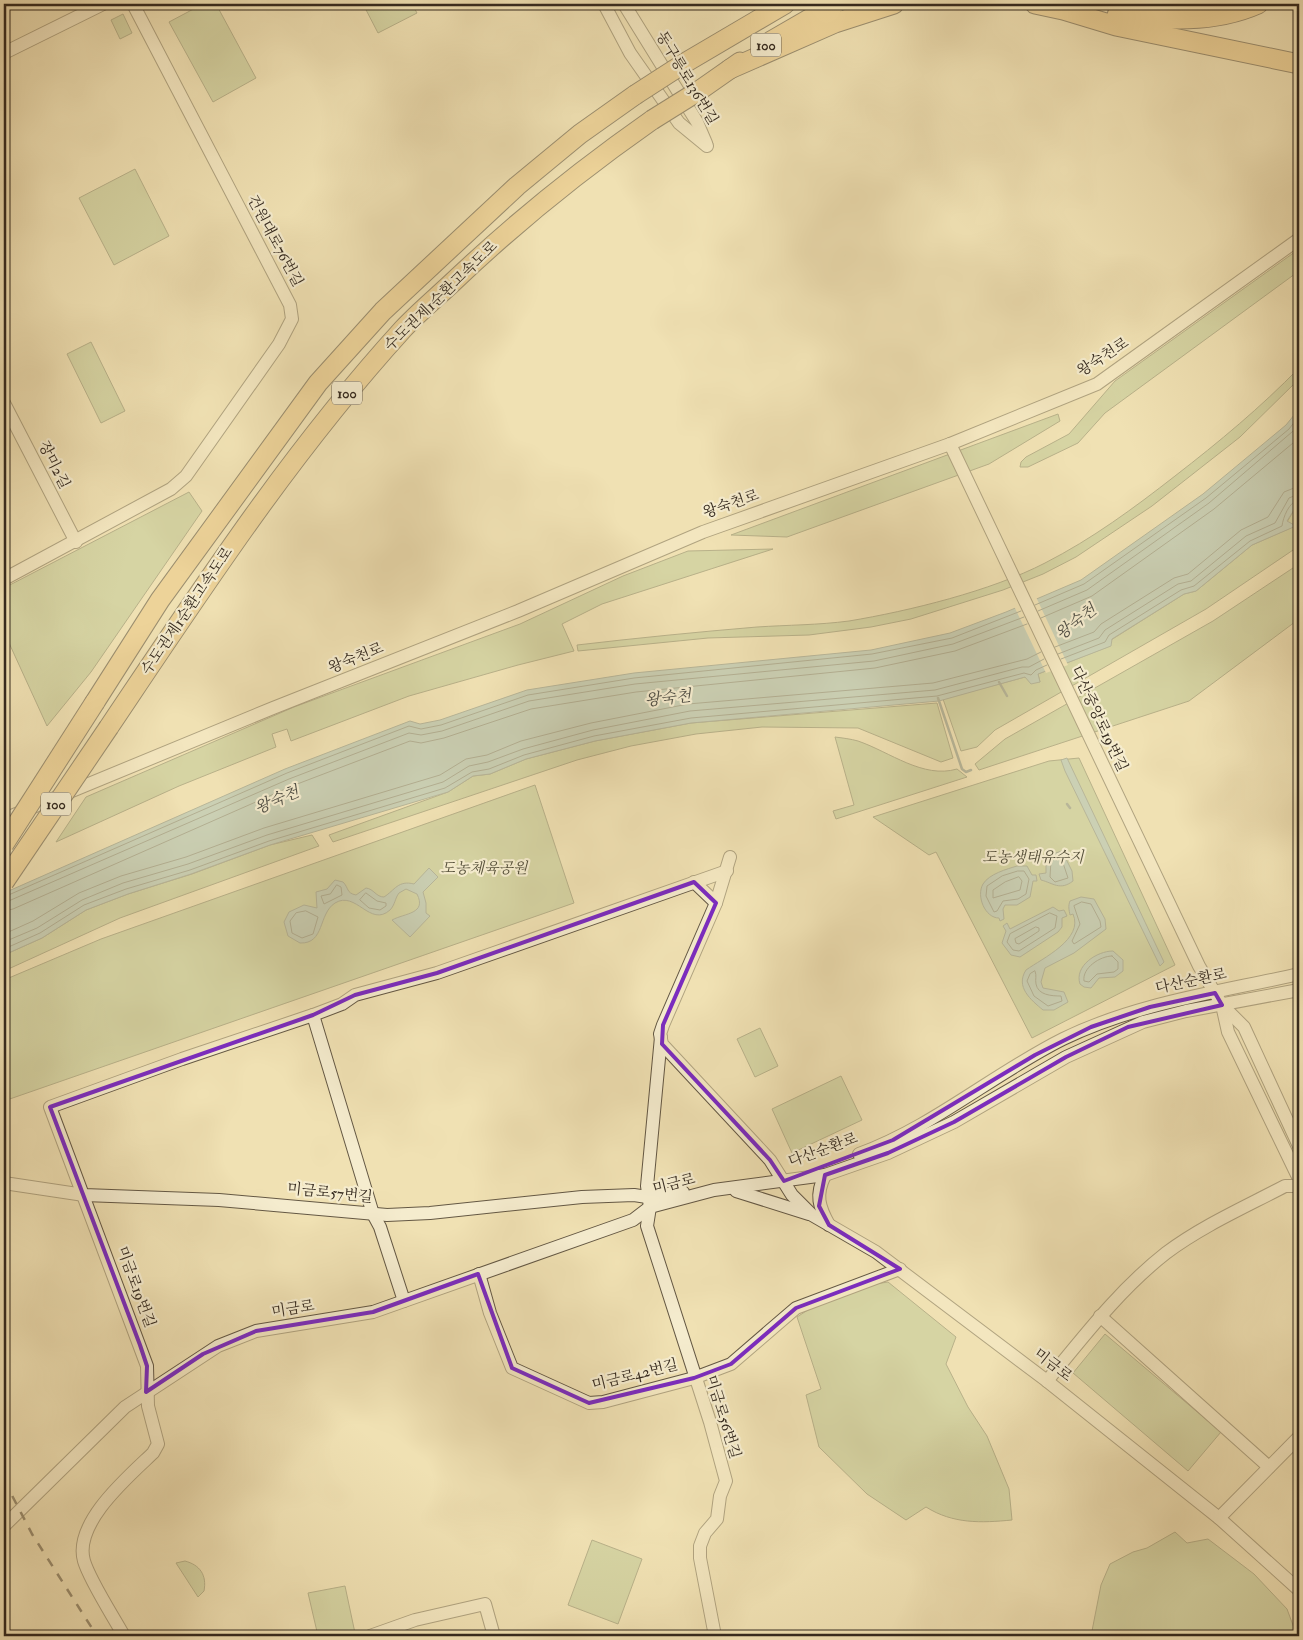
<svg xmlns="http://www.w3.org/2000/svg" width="1303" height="1640" viewBox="0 0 1303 1640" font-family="'IM FELL Double Pica','Noto Serif KR',serif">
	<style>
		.green { fill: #b5c390; stroke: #757658 }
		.water { fill: #9ebbb7; stroke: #74817a }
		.pier { fill: #f0e1b3 }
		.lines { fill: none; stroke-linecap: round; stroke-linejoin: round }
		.shore { stroke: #6a726b; stroke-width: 1 }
		.stream { stroke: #74817a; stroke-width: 2.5 }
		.minor-casing { stroke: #645844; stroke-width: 14 }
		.highway-casing { stroke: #352a1f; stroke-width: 21 }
		.minor { stroke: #f5ecce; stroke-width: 12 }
		.highway { stroke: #e8c07a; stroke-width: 19 }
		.rail { stroke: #352a1f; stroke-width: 2.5; stroke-dasharray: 9 9; stroke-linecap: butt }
		.highway-bridge-casing { stroke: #352a1f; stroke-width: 21; stroke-linecap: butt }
		.highway-bridge { stroke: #e8c07a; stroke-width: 19 }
		.marked { fill: none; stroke: #7b2cbf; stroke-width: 4; stroke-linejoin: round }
		.labels { text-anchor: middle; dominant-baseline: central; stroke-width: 4.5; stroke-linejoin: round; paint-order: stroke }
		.shield { fill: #f5ecce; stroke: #6f6454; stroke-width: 1 }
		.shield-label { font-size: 14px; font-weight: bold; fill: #352a1f }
		.street-label { font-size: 15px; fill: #352a1f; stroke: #f5ecce }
		.park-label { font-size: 15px; font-style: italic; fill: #55503b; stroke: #f5ecce }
		.water-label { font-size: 16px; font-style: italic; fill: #4f4e45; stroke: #f5ecce }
	</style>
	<rect width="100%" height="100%" fill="#f0e1b3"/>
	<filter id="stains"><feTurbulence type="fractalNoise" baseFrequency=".004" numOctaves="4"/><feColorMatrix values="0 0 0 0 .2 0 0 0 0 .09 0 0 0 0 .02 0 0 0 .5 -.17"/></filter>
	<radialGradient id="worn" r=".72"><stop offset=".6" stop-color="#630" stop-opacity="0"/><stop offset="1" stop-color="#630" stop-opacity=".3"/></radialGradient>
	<g class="green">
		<polygon points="203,4 216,4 256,78 213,102 169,22"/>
		<polygon points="363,4 412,4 417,13 378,33"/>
		<polygon points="123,14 132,33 120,39 111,20"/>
		<polygon points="135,169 169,236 114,265 79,198"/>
		<polygon points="1299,249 1299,271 1105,413 1078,443 1028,467 1020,467 1021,462 1026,457 1069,434 1115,381"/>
		<polygon points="91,342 125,411 101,423 67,354"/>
		<path d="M1299,368V378L1295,383L1240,437L1152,506L1076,557L1043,574L1003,590L911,619L871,627L809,635L708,638L578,651L577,645C637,638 697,632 757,627C787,625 819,625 849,621C909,611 991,591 1045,563C1092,539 1134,508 1175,476C1219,442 1261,407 1299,368Z"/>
		<polygon points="1058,414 1060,421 989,464 787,537 731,535"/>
		<polygon points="189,492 202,511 91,672 47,726 4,632 4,588"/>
		<polygon points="1299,502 1299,546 1206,609 995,730 977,747 961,751 943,699 1025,677 1040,682 1038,674 1110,646 1111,640 1184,594 1196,591 1252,545 1295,526 1287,522"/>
		<polygon points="773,549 602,604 562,624 574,651 518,665 409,696 291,741 287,729 272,734 276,747 179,786 56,842 86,797 294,707 520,624 623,576 688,551"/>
		<polygon points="1299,564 1299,619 1189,701 979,770 975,764 1005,739 1213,621"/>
		<polygon points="937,703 953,758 941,762 858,728 762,727 696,734 631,746 577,760 333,842 329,835 448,792 473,776 490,774 526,759 595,741 691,723"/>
		<path d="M835,737C843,738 851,739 858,741C890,752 923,779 957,769L967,777L836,819L833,811L854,805Z"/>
		<polygon points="1079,758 1175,965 1032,1038 936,852 929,855 873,817 1049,761"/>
		<polygon points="535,785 574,903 4,1101 4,980 101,939"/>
		<polygon points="312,835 319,846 120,918 4,971 4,955 42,938 86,910 128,894 192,874 270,845"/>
		<polygon points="760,1028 778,1066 755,1077 737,1039"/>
		<polygon points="841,1076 862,1120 792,1153 772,1109"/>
		<path d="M888,1282L956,1337L946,1364L968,1407L987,1436L1009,1489L1012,1520C981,1523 953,1524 926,1507L906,1520L867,1494L819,1447L806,1395L821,1389L797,1317C823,1299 857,1286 888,1282Z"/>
		<polygon points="1105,1334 1221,1432 1188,1471 1073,1373"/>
		<polygon points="1175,1532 1187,1543 1208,1539 1254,1574 1287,1609 1297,1636 1091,1636 1101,1585 1110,1564 1133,1552 1147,1548"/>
		<polygon points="592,1540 642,1559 618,1624 568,1605"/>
		<path d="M185,1561C200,1565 207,1575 204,1591L198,1597L176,1563Z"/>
		<polygon points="345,1586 355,1633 343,1636 318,1636 308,1593"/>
	</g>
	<g class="water">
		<polygon points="1299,409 1299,502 1287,521 1296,526 1252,545 1196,591 1184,594 1112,639 1111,646 1038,674 1040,682 1031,684 1025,677 939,701 691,723 595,741 526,759 490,774 473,776 448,792 270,845 191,874 128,894 86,910 42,938 4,955 4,893 285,769 410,721 420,724 440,720 527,690 634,673 871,650 950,633 1006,612 1081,580 1203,494 1286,425"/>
		<polygon points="1067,758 1164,962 1160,966 1065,771 1061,760"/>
		<path d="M1062,851L1072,871L1073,881C1060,891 1053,883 1041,880L1039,874L1046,873V856Z"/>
		<path d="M1017,866H1027L1032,875H1036L1037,881H1033L1030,897L1017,905H1005L1003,909L1004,919L1000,921L999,918C985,918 976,896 983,884C989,874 1007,869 1017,866Z"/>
		<path d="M429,868L438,877L423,892L426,903V913L430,916L410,937L392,920C405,913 427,914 417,894L406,889L399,893C395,898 395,905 390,910C370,928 356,890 335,903C318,914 325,944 300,943L288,936L284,922L289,912L304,905L317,908L316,892L327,889L335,880L343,882C349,888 346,893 356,895L366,888C374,889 376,897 384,897C395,890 398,880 414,884Z"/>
		<path d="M1081,897L1094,899L1105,919L1106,929L1074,953L1045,968L1041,982L1043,988L1064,992L1068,1002L1054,1010H1043C1031,1000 1015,987 1026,970C1043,958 1084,939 1073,914L1070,915C1069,910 1068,906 1070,901Z"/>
		<polygon points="1053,907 1059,911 1064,910 1067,916 1062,918 1062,927 1058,932 1020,957 1011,955 1002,943 1006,931 1003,926 1007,923 1010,929"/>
		<path d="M1113,951L1123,960V971L1115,977L1099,978L1091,988L1084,987L1080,984C1074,966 1097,951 1113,951Z"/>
	</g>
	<polygon class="pier" points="1036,597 1068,665 1046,673 1014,606"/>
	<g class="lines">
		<g class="shore">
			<polyline points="1035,605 1084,584 1206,498 1289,429 1299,416"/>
			<polyline points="1038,611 1087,590 1209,503 1299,426"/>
			<polyline points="1041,618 1092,596 1214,509 1299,438"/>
			<polyline points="1055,647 1094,632 1101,624 1174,578 1188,574 1241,530 1268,517 1284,492 1299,486"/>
			<polyline points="1058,654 1099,638 1105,630 1178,584 1191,581 1246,536 1275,523 1289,498 1299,494"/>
			<path d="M1061,659L1105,642L1109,635L1181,590L1194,586L1250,541L1282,526C1283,518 1289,501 1299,500"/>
			<polygon points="1061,857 1068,878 1055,882 1050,877 1051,860"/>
			<polygon points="1018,871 1024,871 1029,879 1026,894 1018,899 1003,901 997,911 994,912 986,896 987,886 1002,876"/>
			<polygon points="1019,877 1022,881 1020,890 993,898 993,890 1005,882"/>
			<polygon points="337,885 341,887 342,895 324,904 321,896 330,894"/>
			<polygon points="366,893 377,901 386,903 386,906 380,910 369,908 360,900"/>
			<polyline points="4,897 287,773 409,726 421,729 441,725 528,695 634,678 872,654 952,638 1021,611"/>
			<polygon points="1082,902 1091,904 1100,921 1101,927 1074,944 1072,941 1080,924 1074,906"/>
			<polyline points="4,903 289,779 409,733 421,735 442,731 529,701 635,684 874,661 953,644 1024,617"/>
			<polyline points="4,911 13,909 292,786 410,741 421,743 444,738 531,709 636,692 875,668 955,651 1027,624"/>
			<polygon points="306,911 318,917 313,934 302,938 292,933 290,921 296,913"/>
			<polygon points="1050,913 1057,916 1055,928 1019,951 1013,950 1007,942 1010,934"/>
			<polygon points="1036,927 1039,928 1039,931 1019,944 1016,943 1015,939"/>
			<polyline points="4,934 33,921 79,893 121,876 186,857 264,828 440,775 466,759 487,755 521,741 591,723 688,704 933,683 1027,659 1041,652"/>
			<polyline points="4,942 37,928 82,900 123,883 188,864 267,835 443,782 469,766 488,762 523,749 593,730 690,711 935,690 1022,667 1029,667 1044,659"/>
			<polyline points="4,949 40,933 84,905 126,889 190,870 269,841 445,788 472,772 489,769 524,755 594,736 691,718 937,696 1024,673 1031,675 1036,670 1047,665"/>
			<path d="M1112,956L1118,962V969L1114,972L1097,974L1089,982L1084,981C1082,968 1100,956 1112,956Z"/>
			<path d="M1035,971C1037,976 1035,979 1036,984C1038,995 1051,996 1061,996L1062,1001L1048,1006L1034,996L1027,981L1030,974Z"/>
		</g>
		<g class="stream">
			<polyline points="999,682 1007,696"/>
			<polyline points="938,698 962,769 966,772 971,770"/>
			<polyline points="1067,804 1070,808"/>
		</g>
		<g class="minor-casing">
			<g id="minor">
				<polyline points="604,4 630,53 679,123 707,146"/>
				<polyline points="624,4 697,122 706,143"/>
				<polyline points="4,53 103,4"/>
				<polyline points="4,403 76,542"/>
				<polyline points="950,444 1199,966 1222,1005 1244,1027 1299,1146"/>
				<polyline points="4,579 171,489 186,476 279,344 292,319 290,305 133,4"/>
				<polyline points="4,819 273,708 518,611 703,532 950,444 1097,384 1299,239"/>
				<polyline points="730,857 716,903 663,1025 660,1034 662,1044 770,1160 792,1195 812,1215 876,1252 1047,1381 1219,1518 1299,1590"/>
				<polyline points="694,882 716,903"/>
				<polyline points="1222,1005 1228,1032 1299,1179"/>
				<polyline points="313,1015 342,1004 355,995 437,973 727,871"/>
				<polyline points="661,1037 647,1186 650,1207 647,1226 710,1422 726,1481 720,1496 717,1519 705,1533 700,1546 700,1558 715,1636"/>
				<path d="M859,1154C933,1127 993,1074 1063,1039C1137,1003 1220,992 1299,974"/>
				<path d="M825,1175C815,1195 819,1207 829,1225"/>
				<polyline points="4,1183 84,1195 219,1200 387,1215 430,1213 582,1197 634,1195 647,1197 683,1192"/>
				<polyline points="736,1191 809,1214"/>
				<polyline points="479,1274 490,1313 512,1368 589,1403 603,1402 694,1378 731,1364 796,1308 900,1269"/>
				<polyline points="1100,1316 1269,1467"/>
				<path d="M1047,1381C1084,1336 1120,1289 1166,1253C1202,1226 1245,1207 1285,1186H1299"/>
				<polyline points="1219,1518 1299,1437"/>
				<polyline points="4,1526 125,1407 218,1346 256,1331 373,1312 633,1220 650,1207 714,1190 825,1175 888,1153 954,1122 1066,1057 1143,1022 1186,1011 1299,990"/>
				<path d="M124,1636C113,1616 90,1581 84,1561C73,1523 129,1476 153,1453L158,1444L148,1406L147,1366L50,1107L182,1059L313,1015L373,1214L380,1227L404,1301"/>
				<polyline points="370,1636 415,1620 485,1604 494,1636"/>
			</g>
		</g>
		<g class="highway-casing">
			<g id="highway">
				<polyline points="1035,4 1063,10 1116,26 1299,64"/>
				<path d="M1117,15C1164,20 1213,24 1258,4"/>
				<polyline points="771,41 835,4"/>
				<polyline points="683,64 785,4"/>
				<polyline points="730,69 835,23 894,4"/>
				<polyline points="700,90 740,62"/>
				<polyline points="95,702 160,600 318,383 383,311 517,186 580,134 635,95"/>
				<path d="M109,727C201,590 291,452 403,329C419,312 437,297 454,281C516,222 582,169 652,120"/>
			</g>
		</g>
		<use href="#minor" class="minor"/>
		<use href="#highway" class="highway"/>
		<polyline class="rail" points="4,1480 32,1534 97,1636"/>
		<g class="highway-bridge-casing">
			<g id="highway-bridge">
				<polyline points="635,95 683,64"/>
				<polyline points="652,120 700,90"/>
				<polyline points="4,844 95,702"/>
				<polyline points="4,882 109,727"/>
			</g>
		</g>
		<use href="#highway-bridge" class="highway-bridge"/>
	</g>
	<path d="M0 0H1303V1640H0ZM694,882L716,903L663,1025L662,1044L770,1160L784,1181L893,1140L1035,1055L1091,1027L1150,1007L1215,993L1222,1005L1128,1027L1066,1057L954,1122L888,1153L825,1175L819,1206L829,1225L900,1269L796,1308L731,1364L694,1378L589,1403L512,1368L478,1274L373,1312L256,1331L203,1354L146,1392L147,1366L140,1345L50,1107L313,1015L355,995L437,973Z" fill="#f0e1b3" fill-opacity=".55" fill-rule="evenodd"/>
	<path class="marked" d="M694,882L716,903L663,1025L662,1044L770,1160L784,1181L893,1140L1035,1055L1091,1027L1150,1007L1215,993L1222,1005L1128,1027L1066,1057L954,1122L888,1153L825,1175L819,1206L829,1225L900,1269L796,1308L731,1364L694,1378L589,1403L512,1368L478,1274L373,1312L256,1331L203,1354L146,1392L147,1366L140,1345L50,1107L313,1015L355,995L437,973Z"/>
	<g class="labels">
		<g class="shield">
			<rect x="751" y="33.5" width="30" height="23" rx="4"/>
			<rect x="332" y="381.5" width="30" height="23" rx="4"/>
			<rect x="41" y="792.5" width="30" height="23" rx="4"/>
		</g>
		<g class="shield-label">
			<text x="766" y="45">100</text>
			<text x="347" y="393">100</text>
			<text x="56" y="804">100</text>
		</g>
		<g class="street-label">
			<text transform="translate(687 78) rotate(59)">동구릉로136번길</text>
			<text transform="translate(275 241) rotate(62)">건원대로76번길</text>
			<text transform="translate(441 296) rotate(-44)">수도권제1순환고속도로</text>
			<text transform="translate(1103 357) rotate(-33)">왕숙천로</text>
			<text transform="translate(54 465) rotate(63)">장미2길</text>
			<text transform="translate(731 504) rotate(-19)">왕숙천로</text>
			<text transform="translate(187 611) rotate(-56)">수도권제1순환고속도로</text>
			<text transform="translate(356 658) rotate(-22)">왕숙천로</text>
			<text transform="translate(1099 719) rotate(65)">다산중앙로19번길</text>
			<text transform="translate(1191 981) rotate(-12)">다산순환로</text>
			<text transform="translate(823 1150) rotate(-20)">다산순환로</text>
			<text transform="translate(674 1184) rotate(-14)">미금로</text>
			<text transform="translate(330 1193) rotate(6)">미금로57번길</text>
			<text transform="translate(136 1287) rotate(70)">미금로19번길</text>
			<text transform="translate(293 1309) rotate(-9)">미금로</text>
			<text transform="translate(1053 1365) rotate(38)">미금로</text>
			<text transform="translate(635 1375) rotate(-14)">미금로42번길</text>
			<text transform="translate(723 1417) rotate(73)">미금로56번길</text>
		</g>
		<g class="park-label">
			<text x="1033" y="857">도농생태유수지</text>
			<text x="484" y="868">도농체육공원</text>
		</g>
		<g class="water-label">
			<text transform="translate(1076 622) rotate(-38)">왕숙천</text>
			<text transform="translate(668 698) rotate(-6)">왕숙천</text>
			<text transform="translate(277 800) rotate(-23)">왕숙천</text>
		</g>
	</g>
	<rect width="1303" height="1640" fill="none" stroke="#f0e1b3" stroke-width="20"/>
	<rect x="5" y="5" width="1293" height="1630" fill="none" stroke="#352a1f" stroke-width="2.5"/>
	<rect x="10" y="10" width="1283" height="1620" fill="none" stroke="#352a1f"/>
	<rect width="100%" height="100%" filter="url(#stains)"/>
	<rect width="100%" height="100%" fill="url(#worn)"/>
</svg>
